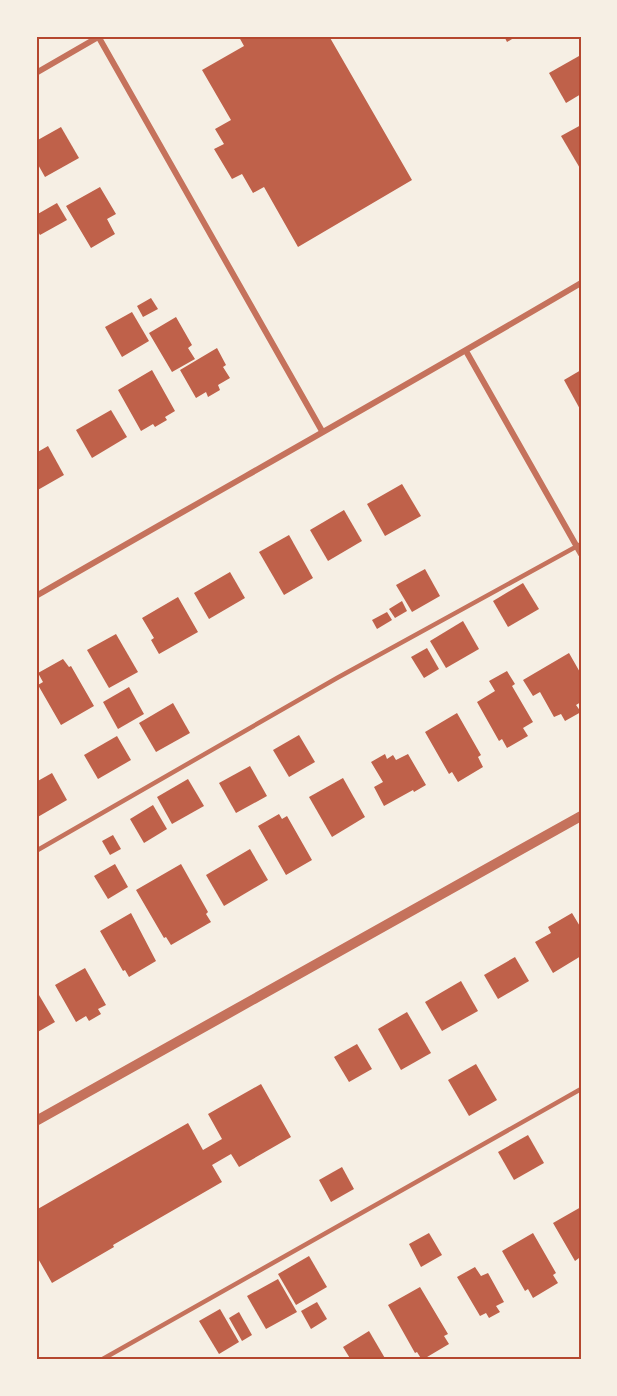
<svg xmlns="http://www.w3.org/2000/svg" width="617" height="1396" viewBox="0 0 617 1396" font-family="Jost,sans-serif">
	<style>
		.building { fill: #bf614a }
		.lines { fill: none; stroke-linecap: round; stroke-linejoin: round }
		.service { stroke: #c5725c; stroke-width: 4.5 }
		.minor { stroke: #c5725c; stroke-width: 6 }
		.tertiary { stroke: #c5725c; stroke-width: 10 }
		.neatline { fill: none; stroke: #b5482f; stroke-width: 2 }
	</style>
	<rect width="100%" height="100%" fill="#f6efe4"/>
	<g class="building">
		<polygon points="241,36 329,36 412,180 298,247 264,187 253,193 242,174 232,179 214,149 224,144 215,129 231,120 202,70 244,46 239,37"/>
		<polygon points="504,36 517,36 507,42"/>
		<polygon points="579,56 581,60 581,94 566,103 549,73"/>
		<polygon points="581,125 581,170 561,136"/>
		<polygon points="61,127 79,158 45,177 36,161 36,141"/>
		<polygon points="100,187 116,214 107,219 115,234 91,248 66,206"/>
		<polygon points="57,203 67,220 40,235 36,228 36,215"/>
		<polygon points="151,298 158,309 143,317 137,306"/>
		<polygon points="132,312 149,341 122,357 105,327"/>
		<polygon points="176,317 192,345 188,348 195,359 172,372 149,333"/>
		<polygon points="217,348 226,365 223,367 230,378 218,385 220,390 208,397 206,392 196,398 180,370"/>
		<polygon points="152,370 175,411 165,417 167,420 155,427 153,424 141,431 118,390"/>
		<polygon points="581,370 581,411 564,380"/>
		<polygon points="111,410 127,437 92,458 76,430"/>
		<polygon points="48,446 64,475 36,491 36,453"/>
		<polygon points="402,484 421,516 385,536 367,504"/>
		<polygon points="344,510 362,541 328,561 310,530"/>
		<polygon points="289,535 313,578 284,595 259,552"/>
		<polygon points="425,569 440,596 412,612 396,585"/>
		<polygon points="230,572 245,598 209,619 194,593"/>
		<polygon points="523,583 539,609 508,627 493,601"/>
		<polygon points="178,597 198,632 159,654 151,640 154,638 142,618"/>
		<polygon points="402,601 407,611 395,618 389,609"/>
		<polygon points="387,612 392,620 377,629 372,620"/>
		<polygon points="463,621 479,649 446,668 430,641"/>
		<polygon points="116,634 138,672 109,688 87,650"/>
		<polygon points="427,648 439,669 424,678 411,657"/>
		<polygon points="569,653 581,674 581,702 576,705 581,712 565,721 561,714 554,717 540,692 533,696 523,680"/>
		<polygon points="63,659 69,667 71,666 94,706 61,725 38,685 43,682 38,673"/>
		<polygon points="507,671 515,684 512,686 533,722 523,728 528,736 507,748 502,739 499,741 477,702 495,691 489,681"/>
		<polygon points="129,687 144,714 118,729 103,702"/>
		<polygon points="173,703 190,733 156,752 139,723"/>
		<polygon points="457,713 481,755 478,757 483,767 458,782 452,772 449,774 425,732"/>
		<polygon points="299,735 315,762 289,777 273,750"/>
		<polygon points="117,736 131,760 98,779 84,755"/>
		<polygon points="385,754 387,759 393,755 396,760 408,754 426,785 414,792 413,790 384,806 374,787 383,782 371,762"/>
		<polygon points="250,766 267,796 236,813 219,783"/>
		<polygon points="52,773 67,800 36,818 36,782"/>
		<polygon points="343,778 365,817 332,837 309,797"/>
		<polygon points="188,779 204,806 172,824 157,797"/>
		<polygon points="153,805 167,829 144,843 130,819"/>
		<polygon points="279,814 282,819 287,816 312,860 286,875 258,826"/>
		<polygon points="113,835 121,849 110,855 102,841"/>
		<polygon points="250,849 268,880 224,906 206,875"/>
		<polygon points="115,864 128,887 108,899 94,876"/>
		<polygon points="181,864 208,912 206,914 211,922 171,945 166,937 164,938 136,890"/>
		<polygon points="131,913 156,961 129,977 125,970 123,971 100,931"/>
		<polygon points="572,913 581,928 581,956 553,973 535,942 551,933 548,927"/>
		<polygon points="515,957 529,981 498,999 484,975"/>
		<polygon points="85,968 106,1005 98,1009 101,1014 89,1021 86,1016 76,1022 55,985"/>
		<polygon points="461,981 478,1011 442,1031 425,1002"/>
		<polygon points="36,990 55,1022 36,1033"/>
		<polygon points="407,1012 431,1053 401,1070 378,1029"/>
		<polygon points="357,1044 372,1069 349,1082 334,1057"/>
		<polygon points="476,1064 497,1100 469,1116 448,1080"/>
		<polygon points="261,1084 291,1137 239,1167 231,1154 212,1165 222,1182 113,1245 114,1247 52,1283 36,1255 36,1210 188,1123 203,1150 222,1139 208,1114"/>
		<polygon points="528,1135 544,1163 514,1180 498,1152"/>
		<polygon points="342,1167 354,1189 331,1202 319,1180"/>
		<polygon points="581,1207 581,1261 579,1258 575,1261 553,1223"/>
		<polygon points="429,1233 442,1255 421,1267 409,1244"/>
		<polygon points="533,1233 556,1273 553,1275 558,1283 533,1298 528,1289 525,1291 502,1251"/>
		<polygon points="309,1256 327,1287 296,1305 278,1274"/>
		<polygon points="475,1267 481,1276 488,1273 504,1302 496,1306 500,1312 489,1318 486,1313 480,1316 457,1277"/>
		<polygon points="278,1279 297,1312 266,1329 247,1296"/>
		<polygon points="420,1287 448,1334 444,1336 449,1344 422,1360 417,1352 415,1353 388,1305"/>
		<polygon points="317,1302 327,1319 311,1329 301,1311"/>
		<polygon points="220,1309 239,1342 219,1354 199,1321"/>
		<polygon points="239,1312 252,1335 242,1341 229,1318"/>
		<polygon points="369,1331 386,1360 351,1360 343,1347"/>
	</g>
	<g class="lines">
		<g class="service">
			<polyline points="36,851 337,678 581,544"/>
			<polyline points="101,1360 581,1089"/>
		</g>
		<g class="minor">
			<polyline points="98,36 322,431"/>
			<polyline points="36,73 100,36"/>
			<polyline points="466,351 581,554"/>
			<path d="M36,596C218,491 401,389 581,283"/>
		</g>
		<polyline class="tertiary" points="36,1121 581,816"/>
	</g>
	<rect width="617" height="1396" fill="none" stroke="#f6efe4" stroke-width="75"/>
	<rect x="38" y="38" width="542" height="1320" class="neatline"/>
</svg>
